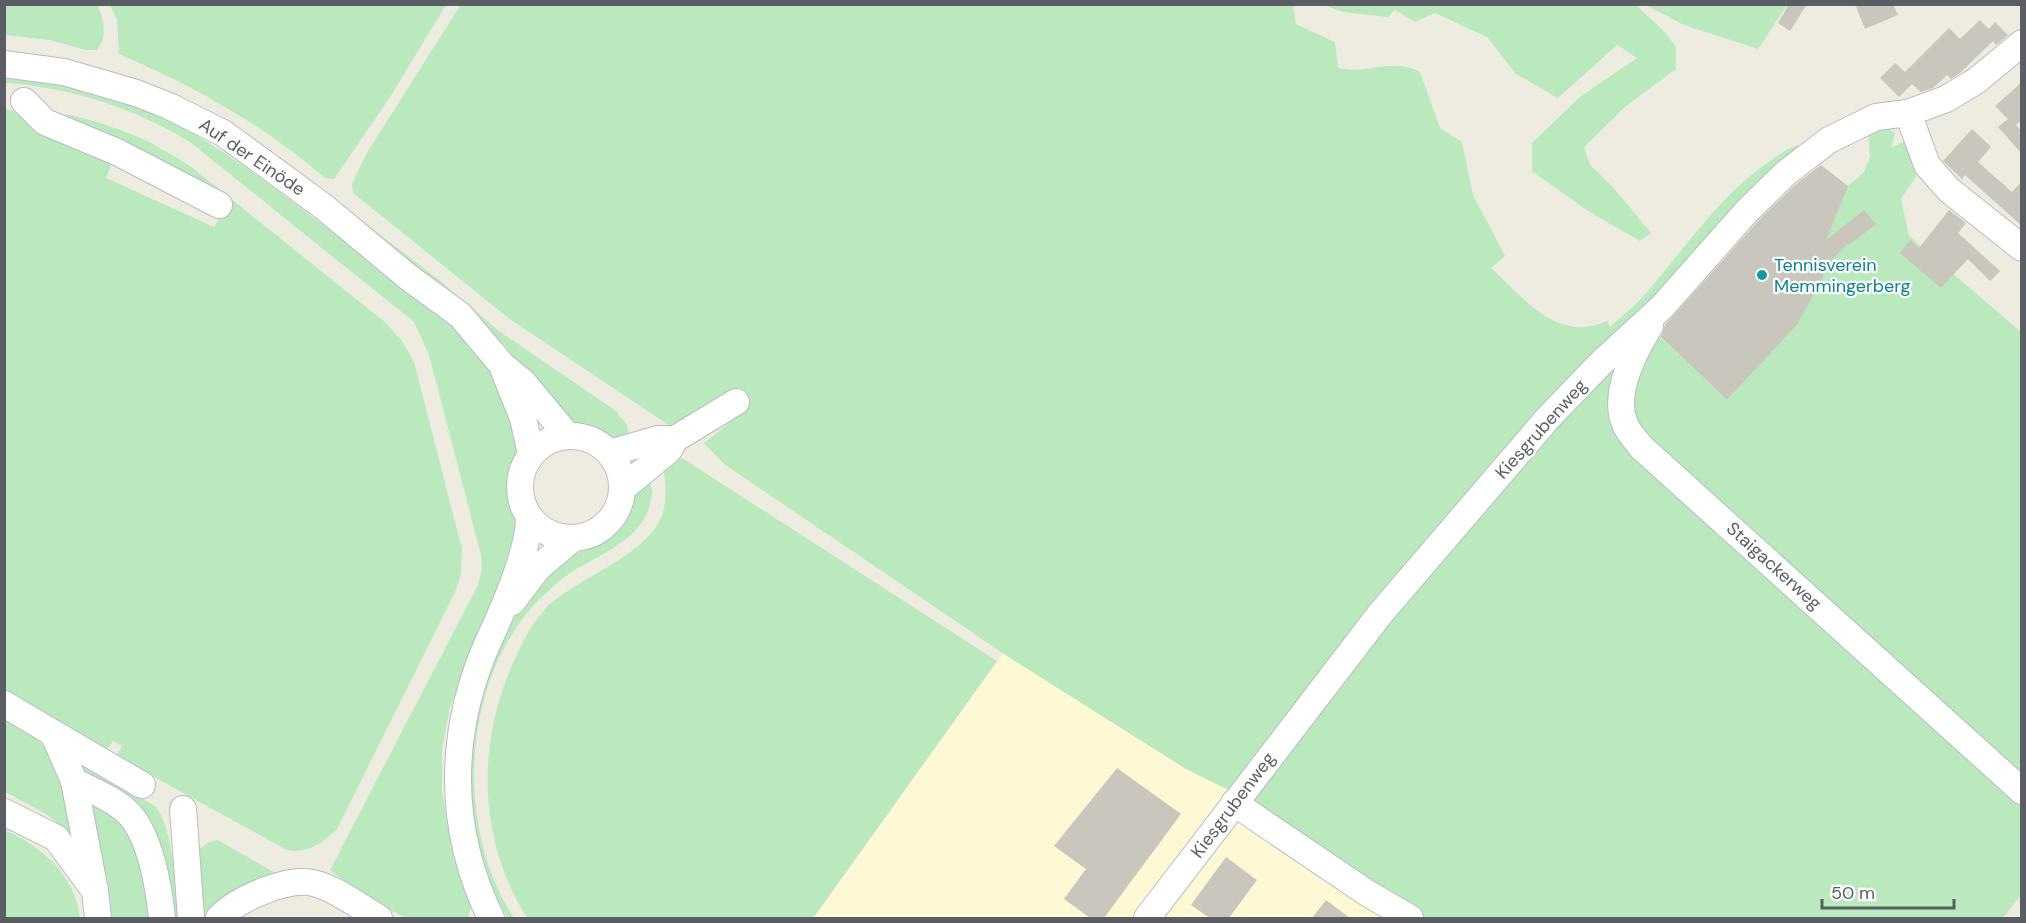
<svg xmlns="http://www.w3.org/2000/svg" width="2026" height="923" viewBox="0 0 2026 923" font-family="'DM Sans',sans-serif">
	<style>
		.commercial { fill: #fff8d5 }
		.green { fill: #bae9bd }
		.building { fill: #c9c6be }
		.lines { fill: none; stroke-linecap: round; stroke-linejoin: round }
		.minor-casing { stroke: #b9bbc2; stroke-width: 28 }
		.minor { stroke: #fff; stroke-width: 26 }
		.culture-dot { fill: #0f9aa8; stroke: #fff; stroke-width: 2 }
		.labels { text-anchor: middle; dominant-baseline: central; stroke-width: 4.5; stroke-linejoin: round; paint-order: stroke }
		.street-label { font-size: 18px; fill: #5a5d64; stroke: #fff }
		.culture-label { font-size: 18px; fill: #0d838f; stroke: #fff; text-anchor: start }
	</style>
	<rect width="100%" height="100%" fill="#eeece1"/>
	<polygon class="commercial" points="1004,652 1186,769 1251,802 1423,918 814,918"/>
	<g class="green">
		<path d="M461,4L1293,5L1296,24L1335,42L1338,68C1368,75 1391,57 1420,72L1440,128L1462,142L1473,195L1505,256L1491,268C1524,298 1558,344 1607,321L1610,327C1622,316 1636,305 1647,292C1687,246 1719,196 1770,161C1779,155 1787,148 1798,145L1802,149L1232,789H1227L1186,769L1010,658L724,464L704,443L748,408L737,390L670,426L511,320L353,193L352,184L367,153Z"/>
		<path d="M4,5H97C104,18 108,38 97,50H86L50,40L5,35Z"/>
		<path d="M110,5H446L392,94L334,179L325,178C259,122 197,88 119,54L117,20Z"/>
		<polygon points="1324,5 1636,5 1665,32 1676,47 1676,69 1626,106 1584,147 1590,165 1612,186 1651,233 1640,241 1588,211 1532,171 1532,143 1581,96 1637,58 1617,45 1558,98 1516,74 1487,37 1435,13 1415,22 1395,10 1388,17 1343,12"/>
		<polygon points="1646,5 1787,5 1758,49 1684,25"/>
		<path d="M4,74C47,79 93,84 132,102C211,137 276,189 344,241C402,285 468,327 504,392C513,407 516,427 520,444L509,467L506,492L518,529L504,577L450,707L442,750V791L453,856L471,907L468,918H406L362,895L330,870L477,587L482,570L481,555L429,355L414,322L190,142C134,108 70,87 5,83Z"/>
		<path d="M5,109L12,110L37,129L113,161L106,178L214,227L227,204L76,127L66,114C117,126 150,139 194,169L386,323L402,341L414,362L462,549L461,574L456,590L337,829C323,843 308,854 287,850L116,756L122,746L113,741L107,750L5,692Z"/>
		<polygon points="1883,126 1895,133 1891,148 1907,140 1920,170 1901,199 1909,236 2021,332 2021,784 1629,419 1630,381 1654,331 1727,400 1797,325 1764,294 1791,308 1830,264 1811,244 1848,186 1864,172 1870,157 1868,133"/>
		<polygon points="345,208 438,279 499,331 616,411 627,426 629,436 623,441 590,427 566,421 505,346 466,307 345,215"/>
		<polygon points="1631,347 1616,415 2021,800 2021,895 2003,918 1423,918 1251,803 1439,551"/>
		<path d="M682,458L997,661L813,918H527C481,844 476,757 508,675C517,653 529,626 546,608C578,576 656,553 664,508C667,496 665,484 664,472Z"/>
		<path d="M648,482C653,488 653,492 651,499C645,542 594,555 563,578C550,589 538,600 527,613C461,695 457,831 514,918H508C452,835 462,722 504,635C513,617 523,596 536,580C541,575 549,571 554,567C595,539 622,547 636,491Z"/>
		<path d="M4,717C17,726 32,734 42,744C65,766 67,806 73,835L46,814L5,792Z"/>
		<path d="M80,760L156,807C174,831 175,888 178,918H166L155,855L83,779Z"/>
		<polygon points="87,797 129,823 157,918 112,918"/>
		<path d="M5,830C42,847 75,875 80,918H5Z"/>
		<polygon points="218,840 284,878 206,914 202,912 198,850 209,842"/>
	</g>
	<g class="building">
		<polygon points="1789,4 1807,4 1790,31 1778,23"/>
		<polygon points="1855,4 1893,4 1898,15 1865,29"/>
		<polygon points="1980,20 1989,29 1995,22 2008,35 1996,45 1993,41 1960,73 1951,79 1947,75 1933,88 1921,92 1912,84 1899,97 1880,78 1895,63 1905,72 1949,28 1960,39"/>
		<polygon points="2022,82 2022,120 2016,125 2022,132 2022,154 1998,127 2008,119 1995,106"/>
		<polygon points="1972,129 1991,147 1978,162 2012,192 2022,181 2022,226 1965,175 1962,179 1943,161"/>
		<polygon points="1821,165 1848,186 1826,240 1864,210 1876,224 1849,245 1847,244 1832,260 1797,325 1727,400 1661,337 1665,325 1758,221 1796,184"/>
		<polygon points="1949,210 1966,223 1958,233 2000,271 1990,281 1968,259 1941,288 1900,253 1910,240 1919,248"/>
		<polygon points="1117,768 1181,814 1104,918 1090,918 1064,899 1086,869 1054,846"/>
		<polygon points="1226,857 1257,880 1229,918 1210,918 1191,905"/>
		<polygon points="1326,900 1350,918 1312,918"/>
	</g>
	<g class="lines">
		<g class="minor-casing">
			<g id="minor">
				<polyline points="4,64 64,72 136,93 169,106 223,133 324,207 408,277 460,315 502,365 523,382 567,435"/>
				<polyline points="24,101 45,122 117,152 219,205"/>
				<polyline points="1908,113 1927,165 1949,190 2022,248"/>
				<path d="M1650,326C1634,352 1612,394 1625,424C1628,432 1636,440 1641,447L2022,791"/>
				<polyline points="504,371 523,418 531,454"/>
				<circle cx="571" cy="487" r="51"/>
				<polyline points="610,453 658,439 675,439"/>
				<polyline points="623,488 669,450 675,439 736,402"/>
				<polyline points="512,602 538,568 572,539"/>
				<polyline points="4,704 53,733 74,781 95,891"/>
				<polyline points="53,733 142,785"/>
				<path d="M74,781C90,790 112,798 126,811C150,832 159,888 162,918"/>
				<polyline points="1234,803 1367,893 1410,918"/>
				<polyline points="183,809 191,918"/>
				<polyline points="4,812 56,838 95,891 98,918"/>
				<path d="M219,918C237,899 290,875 317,884C336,889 361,908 379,918"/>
				<path d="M491,918C447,828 448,733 488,642C503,610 529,551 529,517"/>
				<polyline points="1147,918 1380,614 1548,418 1601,363 1662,307 1747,211 1786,173 1829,140 1876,117 1908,113 1946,99 1976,81 2022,43"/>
			</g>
		</g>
		<use href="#minor" class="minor"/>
	</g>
	<circle class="culture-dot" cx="1762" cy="275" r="6"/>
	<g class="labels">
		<g class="street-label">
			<text transform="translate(252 157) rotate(34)">Auf der Einöde</text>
			<text transform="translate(1541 429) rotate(-48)">Kiesgrubenweg</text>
			<text transform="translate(1774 566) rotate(42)">Staigackerweg</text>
			<text transform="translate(1233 805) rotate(-53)">Kiesgrubenweg</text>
		</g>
		<g class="culture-label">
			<text x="1774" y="265">Tennisverein<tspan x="1774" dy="21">Memmingerberg</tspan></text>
		</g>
	</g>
	<rect width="2026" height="923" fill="none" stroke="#5a5d64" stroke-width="12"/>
	<path d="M1822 899v9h132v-9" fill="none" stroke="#5a5d64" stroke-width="3"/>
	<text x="1831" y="899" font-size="18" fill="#5a5d64" stroke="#ffffff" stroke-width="4.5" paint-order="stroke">50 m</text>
</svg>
